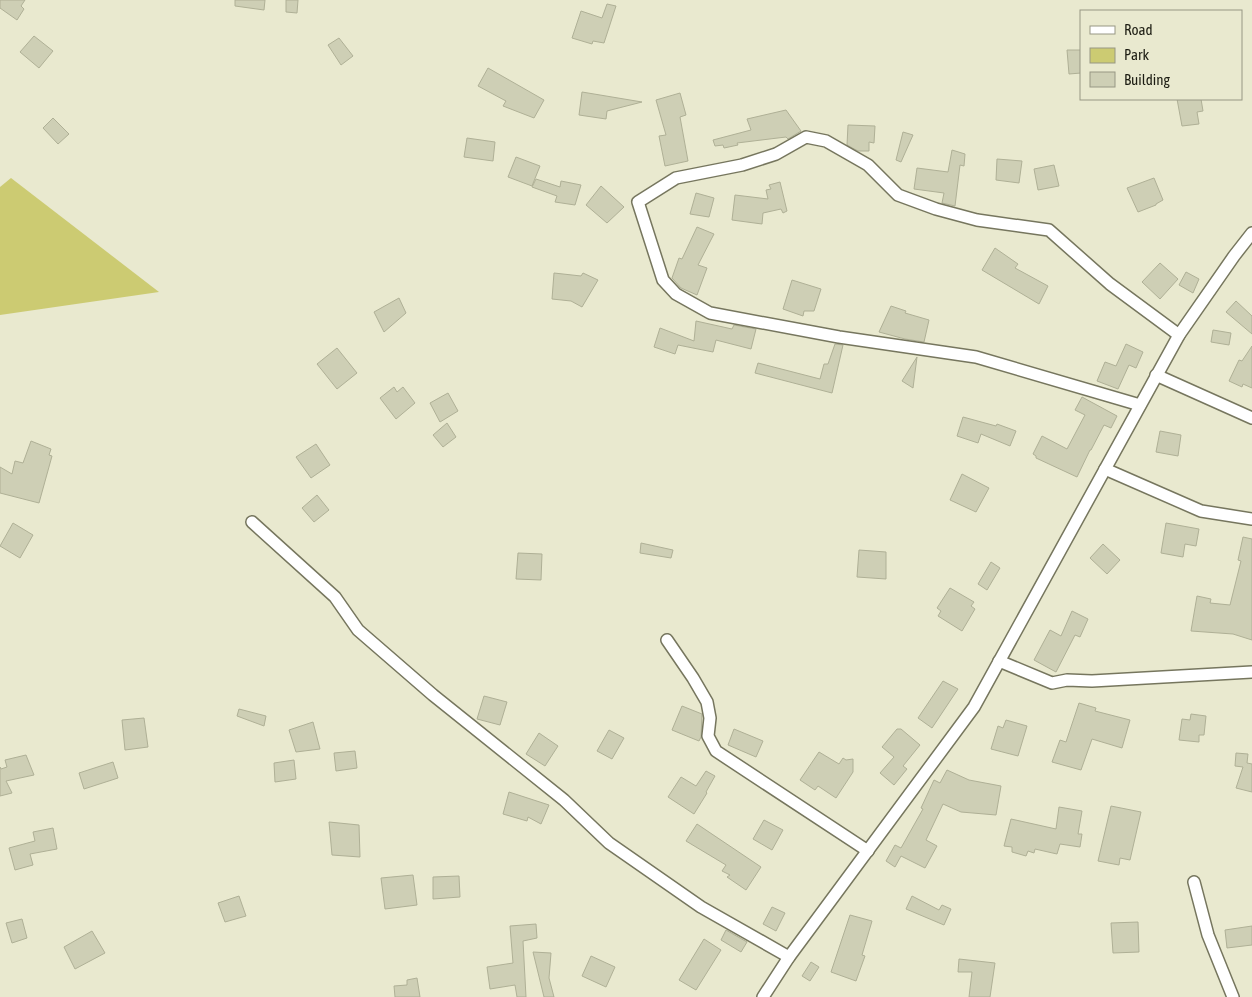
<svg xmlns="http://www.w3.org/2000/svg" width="1252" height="997" viewBox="0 0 1252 997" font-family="'Asap Condensed',sans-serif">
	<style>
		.green { fill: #cccb72 }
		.building { fill: #cecfb5; stroke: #afb096 }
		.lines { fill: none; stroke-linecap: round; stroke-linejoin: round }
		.minor-casing { stroke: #76765e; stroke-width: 14 }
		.minor { stroke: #fff; stroke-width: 11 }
	</style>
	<rect width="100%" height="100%" fill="#e9e9cf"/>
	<polygon class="green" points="11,178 159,292 0,315 0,187"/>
	<g class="building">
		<polygon points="0,0 25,0 21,6 24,9 17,20 0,8"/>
		<polygon points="235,0 265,0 264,10 235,6"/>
		<polygon points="286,0 298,0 297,13 286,12"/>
		<polygon points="607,4 616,6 604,43 593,41 592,44 572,38 581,11 602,18"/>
		<polygon points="34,36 53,51 39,68 20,52"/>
		<polygon points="339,38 353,56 341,65 328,45"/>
		<polygon points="1067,50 1081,50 1081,73 1069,74"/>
		<polygon points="488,68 544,100 534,118 503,106 506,101 478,86"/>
		<polygon points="582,92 642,102 607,111 606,119 579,115"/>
		<polygon points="680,93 686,115 680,117 688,161 665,166 659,136 666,135 656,100"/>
		<polygon points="1177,99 1201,99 1203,111 1197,112 1199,124 1182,126"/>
		<polygon points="786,110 801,131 788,139 786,137 737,143 738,145 724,148 723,145 715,146 713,140 751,130 747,119"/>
		<polygon points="53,118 69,134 58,144 43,128"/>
		<polygon points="848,125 875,126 874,143 869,142 869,151 858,151 847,145"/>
		<polygon points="903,132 913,135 901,162 896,160"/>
		<polygon points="467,138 495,142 493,161 464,157"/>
		<polygon points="952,150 965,154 964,166 960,165 955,206 942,203 944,193 914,189 917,168 948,172"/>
		<polygon points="516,157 540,166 532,186 508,177"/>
		<polygon points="997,159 1022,161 1019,183 996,180"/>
		<polygon points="1054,165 1059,186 1038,190 1034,169"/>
		<polygon points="1154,178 1163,200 1156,204 1156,205 1138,212 1127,188"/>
		<polygon points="536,179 560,187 561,181 581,185 575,205 555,202 557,196 532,187"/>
		<polygon points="780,182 787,211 783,213 781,209 763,213 762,224 732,220 735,195 768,199 766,190 771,189 769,185"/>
		<polygon points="601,186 624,207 607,223 586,205"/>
		<polygon points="696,193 714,198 709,217 690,214"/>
		<polygon points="697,227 714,234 698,265 707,268 697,295 681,288 672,278 679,258 682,259"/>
		<polygon points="995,248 1018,264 1015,268 1048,286 1039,304 982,270"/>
		<polygon points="1160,263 1178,279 1160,299 1142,282"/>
		<polygon points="1186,272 1199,279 1193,293 1179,285"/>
		<polygon points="554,273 581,276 583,273 598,280 582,307 571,301 552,299"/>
		<polygon points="792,280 821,289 814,311 804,311 803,316 783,309"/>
		<polygon points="399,298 406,313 384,332 374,312"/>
		<polygon points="1236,301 1252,316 1252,334 1226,312"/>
		<polygon points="891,306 906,311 905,313 929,320 924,342 905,339 879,332"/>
		<polygon points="696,321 732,329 734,325 756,329 751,349 716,340 713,352 678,345 675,354 654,347 660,328 694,341"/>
		<polygon points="1213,330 1231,333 1229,345 1211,342"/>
		<polygon points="835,344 843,345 832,393 755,373 758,363 820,379 824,364 828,364"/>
		<polygon points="1126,344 1143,352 1136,368 1129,365 1118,389 1097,381 1105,362 1116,366"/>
		<polygon points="1252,346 1252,388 1243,384 1242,387 1229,381 1239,360 1242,361"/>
		<polygon points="337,348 357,373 337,389 317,364"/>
		<polygon points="917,357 913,388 902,381"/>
		<polygon points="394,387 397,392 403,387 415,403 396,419 380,398"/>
		<polygon points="448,393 458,411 440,422 430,403"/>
		<polygon points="1082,397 1117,416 1111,428 1104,425 1091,450 1090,450 1077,477 1036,458 1036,456 1033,454 1042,436 1067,449 1085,415 1075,410"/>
		<polygon points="963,417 996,426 997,424 1016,431 1010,446 981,434 978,443 957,436"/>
		<polygon points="447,423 456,437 443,447 433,435"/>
		<polygon points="1160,431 1181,435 1178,456 1156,452"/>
		<polygon points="31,441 51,449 49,455 52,456 39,503 0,493 0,467 12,474 15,461 23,463"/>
		<polygon points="316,444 330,465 311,478 296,457"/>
		<polygon points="962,474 989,488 976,512 950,500"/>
		<polygon points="317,495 329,510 314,522 302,508"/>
		<polygon points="13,523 33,535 20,558 0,546"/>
		<polygon points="1166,523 1199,529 1196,546 1185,544 1183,557 1161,553"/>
		<polygon points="1243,537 1252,539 1252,640 1233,634 1191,631 1197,596 1211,599 1210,603 1230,605 1241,561 1238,560"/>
		<polygon points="641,543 673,550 671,558 640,553"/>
		<polygon points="1103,544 1120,560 1107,574 1090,558"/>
		<polygon points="859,550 886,552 886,579 857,577"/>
		<polygon points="518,553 542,554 541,580 516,579"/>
		<polygon points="991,562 1000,568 987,590 978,584"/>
		<polygon points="950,588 974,602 971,606 975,609 962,631 938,616 941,611 937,608"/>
		<polygon points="1072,611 1088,619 1080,637 1075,635 1056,672 1034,660 1050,630 1061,636"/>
		<polygon points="943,681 958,689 932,728 918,718"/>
		<polygon points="484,696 507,702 500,725 477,719"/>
		<polygon points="1079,703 1096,708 1095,711 1130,720 1122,748 1092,739 1081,770 1052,762 1060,740 1066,742"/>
		<polygon points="682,706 702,714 701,737 699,741 672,730"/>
		<polygon points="239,709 266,716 264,726 237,716"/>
		<polygon points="1191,714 1206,716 1204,735 1199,735 1199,742 1179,740 1182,719 1190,720"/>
		<polygon points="144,718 148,747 125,750 122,720"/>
		<polygon points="1006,720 1027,726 1018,756 991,749 998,726 1003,728"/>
		<polygon points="313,722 320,749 296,752 289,730"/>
		<polygon points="734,729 763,741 756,757 728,745"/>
		<polygon points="897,729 901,729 920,745 903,766 907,769 894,785 880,773 894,757 882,747"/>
		<polygon points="609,730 624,738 612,759 597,751"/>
		<polygon points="539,733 558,746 545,766 526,754"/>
		<polygon points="355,751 357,768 336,771 334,753"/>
		<polygon points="819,752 839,764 843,758 846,760 853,759 853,772 836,798 818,786 815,790 800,780"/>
		<polygon points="1236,753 1248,754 1247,763 1252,764 1252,792 1236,788 1243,767 1235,766"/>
		<polygon points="26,755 34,775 6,781 12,793 0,796 0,767 1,769 7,767 5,760"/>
		<polygon points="294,760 296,779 275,782 274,763"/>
		<polygon points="113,762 118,778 84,789 79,773"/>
		<polygon points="947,770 969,780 1001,786 996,815 961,812 943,804 926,840 937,846 925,868 901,856 895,867 886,861 895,845 901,848 923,809 921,808 934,780 940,783"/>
		<polygon points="706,771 715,776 706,792 707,793 694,814 668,797 681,777 696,786"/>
		<polygon points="509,792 549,805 541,824 528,817 527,821 503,814"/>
		<polygon points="1111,806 1141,812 1130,860 1120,858 1119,865 1098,861"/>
		<polygon points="1059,807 1082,811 1078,834 1082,834 1080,847 1060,844 1057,854 1035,849 1034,853 1028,851 1026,856 1012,852 1012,847 1004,846 1011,819 1056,829"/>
		<polygon points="764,820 783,830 772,850 753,839"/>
		<polygon points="329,822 359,825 360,857 332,855"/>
		<polygon points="697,824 761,867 746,890 727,877 730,875 722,871 726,865 686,841"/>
		<polygon points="53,828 57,849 30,854 33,865 15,870 9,848 35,841 33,832"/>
		<polygon points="413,875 417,905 385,909 381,878"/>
		<polygon points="459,876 460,897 433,899 433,877"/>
		<polygon points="239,896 246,916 225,922 218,903"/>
		<polygon points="912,896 939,910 942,905 951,909 944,925 906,909"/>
		<polygon points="772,907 785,913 776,931 763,924"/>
		<polygon points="850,915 872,921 862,955 865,956 856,981 831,972"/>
		<polygon points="22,919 27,938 12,943 6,923"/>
		<polygon points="1138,922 1139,952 1113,953 1111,923"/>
		<polygon points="536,924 537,938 523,941 526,997 517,997 515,985 490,989 487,967 513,963 510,926"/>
		<polygon points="1252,926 1252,945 1227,948 1225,930"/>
		<polygon points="726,930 747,942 741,952 721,940"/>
		<polygon points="92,931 105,953 75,969 64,947"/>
		<polygon points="704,939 721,950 696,990 679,980"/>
		<polygon points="533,952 551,953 549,978 554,997 544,997"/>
		<polygon points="591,956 615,967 606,987 582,976"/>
		<polygon points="959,959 995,963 990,997 969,997 972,972 958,972"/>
		<polygon points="811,962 819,967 810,981 802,976"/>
		<polygon points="417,978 420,997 395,997 394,986 407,985 407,980"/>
	</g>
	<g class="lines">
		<g class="minor-casing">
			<g id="minor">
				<polyline points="1156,375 1252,418"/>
				<polyline points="1140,405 976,357 839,337 710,313 676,294 663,280 638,202 676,178 742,165 776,154 806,137 826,141 868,165 898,195 936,209 977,220 1049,230 1110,284 1179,335"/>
				<polyline points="1105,469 1201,511 1252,519"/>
				<polyline points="252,522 335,597 358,630 433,695 564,800 609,843 701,907 789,957"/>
				<polyline points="667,640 693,678 707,702 710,718 708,736 716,751 868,851"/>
				<polyline points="999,661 1052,683 1067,680 1092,681 1252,672"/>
				<polyline points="1194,882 1208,935 1233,997"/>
				<polyline points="763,997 789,957 974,707 1179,335 1234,256 1252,233"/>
			</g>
		</g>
		<use href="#minor" class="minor"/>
	</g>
	<rect x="1080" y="10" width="162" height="90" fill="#e9e9cf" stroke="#979784"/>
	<rect x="1090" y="26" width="25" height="8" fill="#ffffff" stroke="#979784"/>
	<text x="1124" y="35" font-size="15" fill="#1d1d13">Road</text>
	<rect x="1090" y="48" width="25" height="15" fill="#cccb72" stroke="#979784"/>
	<text x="1124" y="60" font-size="15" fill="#1d1d13">Park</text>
	<rect x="1090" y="72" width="25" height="15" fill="#cecfb5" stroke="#979784"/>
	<text x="1124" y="85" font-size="15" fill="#1d1d13">Building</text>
</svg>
